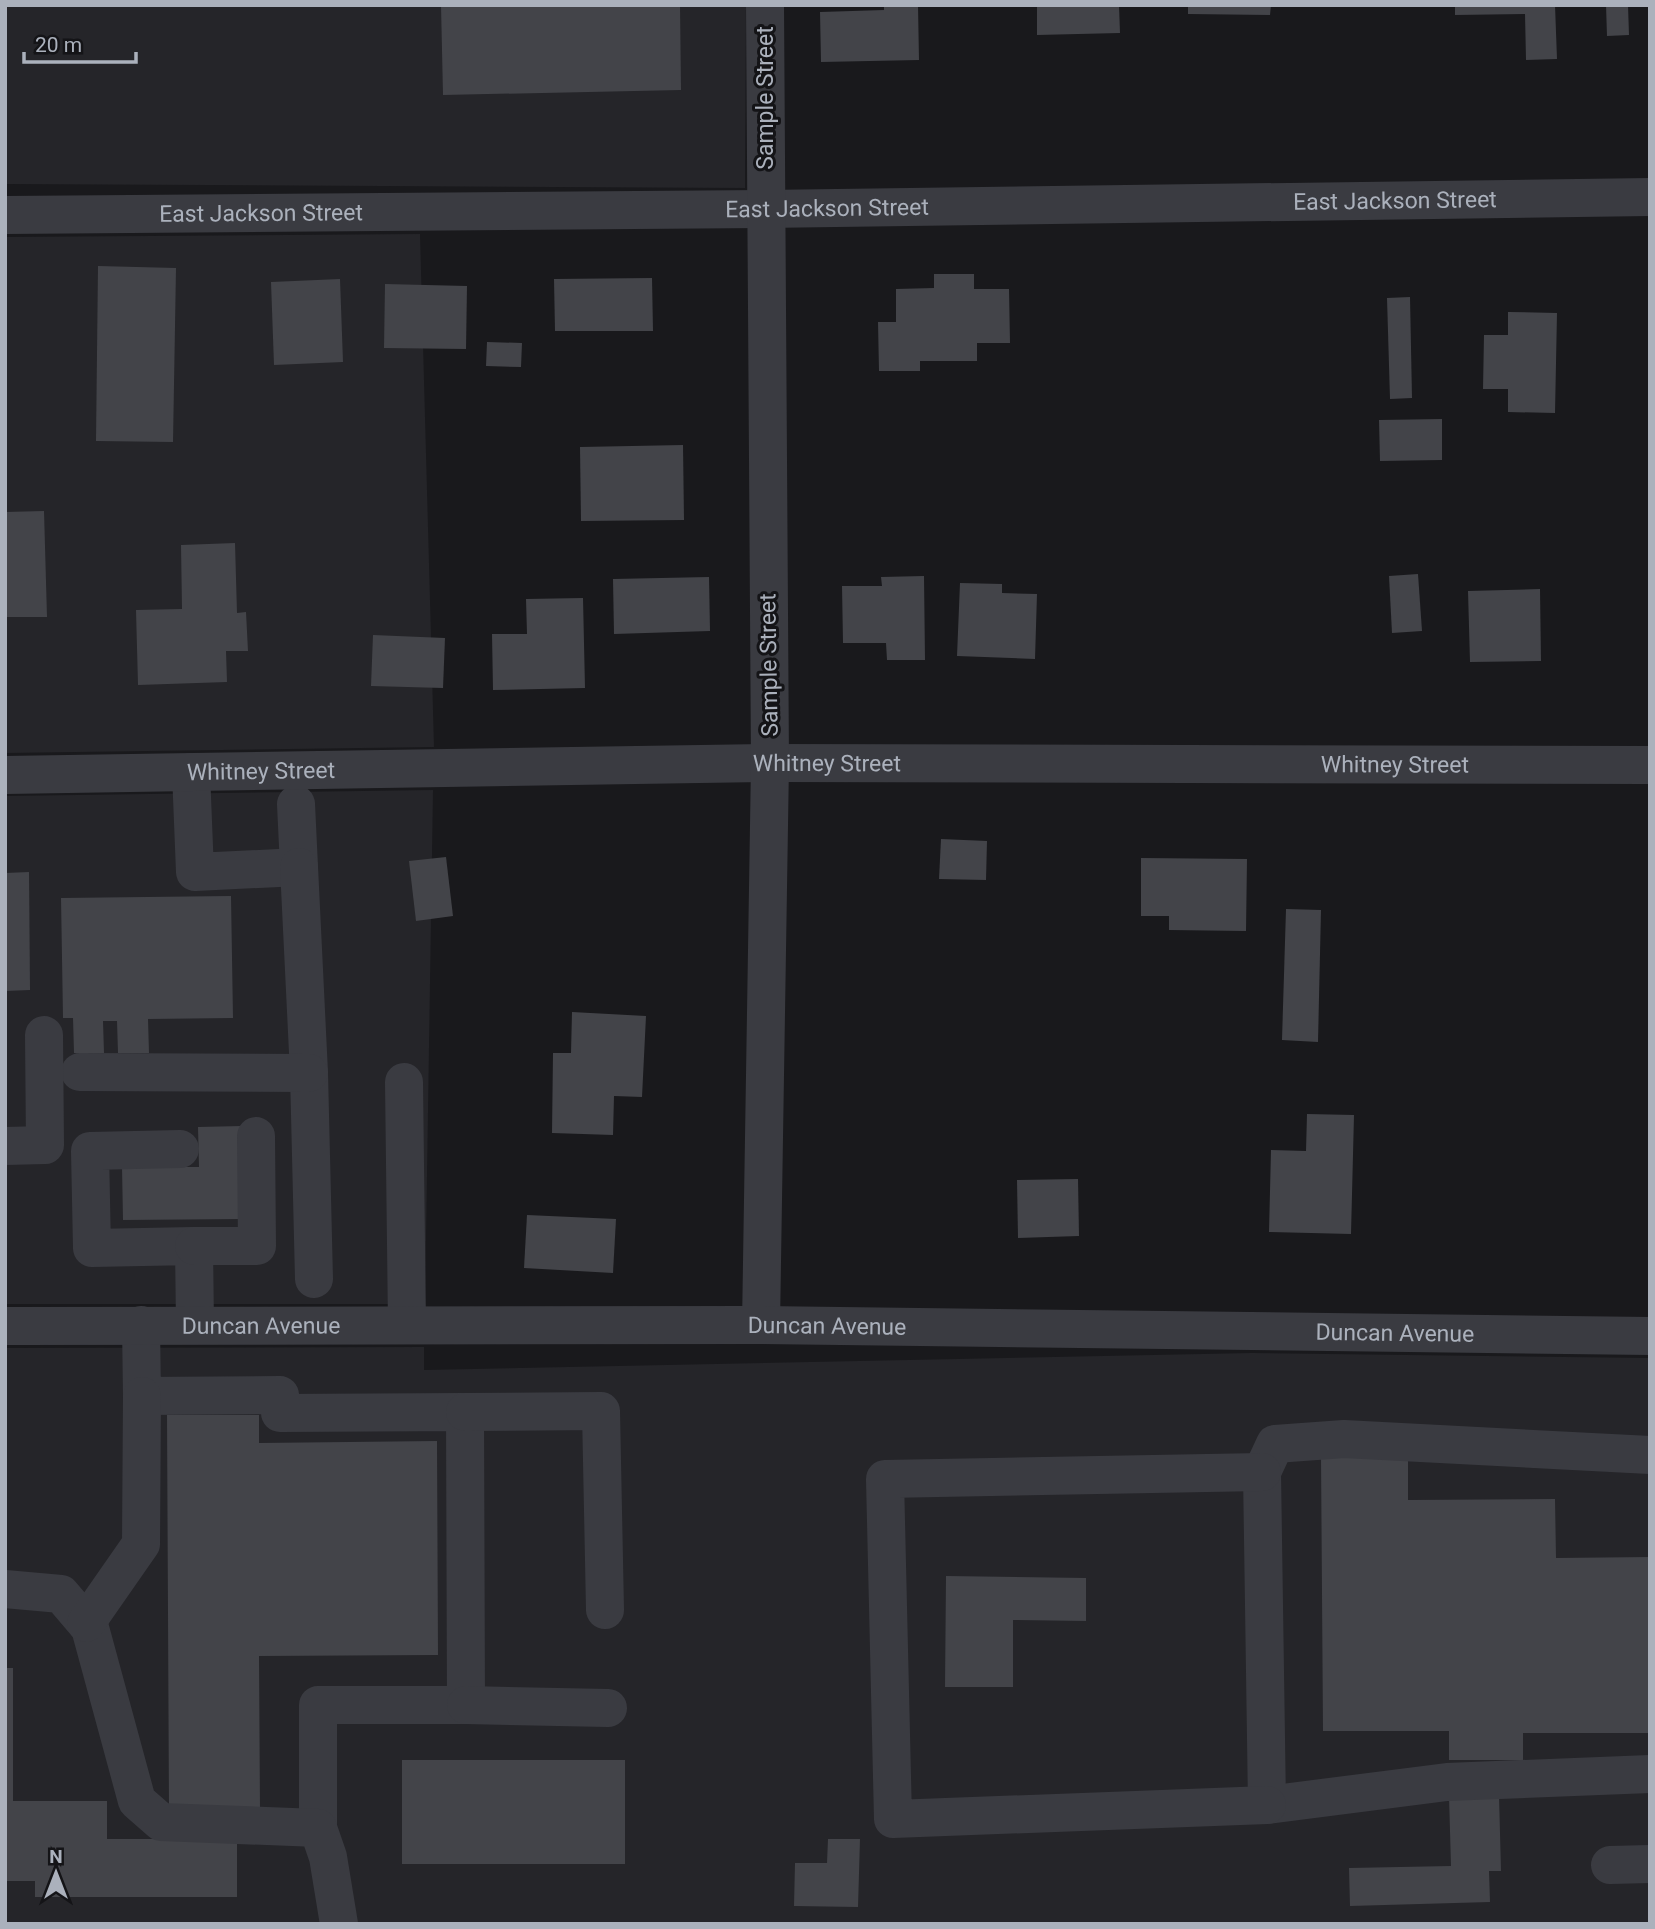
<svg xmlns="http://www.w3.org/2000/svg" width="1655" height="1929" viewBox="0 0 1655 1929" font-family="Roboto,sans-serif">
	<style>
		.built { fill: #252529 }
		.building { fill: #434449 }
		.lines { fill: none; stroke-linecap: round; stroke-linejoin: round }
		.minor { stroke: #3a3b41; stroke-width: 38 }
		.labels { text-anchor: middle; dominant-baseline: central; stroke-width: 6; stroke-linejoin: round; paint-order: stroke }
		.street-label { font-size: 23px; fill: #abb1bc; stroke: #141417 }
	</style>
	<rect width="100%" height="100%" fill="#19191c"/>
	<g class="built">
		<polygon points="5,5 746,5 745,188 5,184"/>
		<polygon points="420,234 434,747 5,753 5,237"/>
		<polygon points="433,790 425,1304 5,1304 5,796"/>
		<polygon points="424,1347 424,1370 1252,1353 1650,1358 1650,1924 5,1924 5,1348"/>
	</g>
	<g class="building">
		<polygon points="441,5 680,5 681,90 443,95"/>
		<polygon points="884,5 918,5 919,60 821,62 820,12 884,10"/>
		<polygon points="1037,5 1119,5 1120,33 1037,35"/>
		<polygon points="1188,5 1271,5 1270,15 1188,14"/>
		<polygon points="1455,5 1555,5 1557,59 1526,60 1525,14 1455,15"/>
		<polygon points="1606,5 1628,5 1629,35 1607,36"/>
		<polygon points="98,266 176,268 173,442 96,441"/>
		<polygon points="934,274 974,274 974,289 1009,289 1010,343 977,343 977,361 920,361 920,371 879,371 878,322 896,322 896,289 934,288"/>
		<polygon points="652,278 653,331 555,331 554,279"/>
		<polygon points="340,279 343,362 274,365 271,282"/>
		<polygon points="385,284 467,286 466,349 384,348"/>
		<polygon points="1410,297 1412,398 1390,399 1387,298"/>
		<polygon points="1508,312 1557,313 1555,413 1508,412 1508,389 1483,389 1484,335 1508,335"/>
		<polygon points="487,342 522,343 521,367 486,366"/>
		<polygon points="1442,419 1442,460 1380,461 1379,420"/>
		<polygon points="683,445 684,520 581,521 580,447"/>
		<polygon points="44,511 47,617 5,617 5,512"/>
		<polygon points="235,543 237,613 246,612 248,651 226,651 227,682 138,685 136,610 182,609 181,545"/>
		<polygon points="1418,574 1422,631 1392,633 1389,576"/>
		<polygon points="924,576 925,660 887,660 886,643 843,643 842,586 882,586 881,577"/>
		<polygon points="709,577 710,631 614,634 613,579"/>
		<polygon points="960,583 1002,584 1002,593 1037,594 1035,659 957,656"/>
		<polygon points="1540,589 1541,661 1470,662 1468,591"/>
		<polygon points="583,598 585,688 493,690 492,634 527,634 526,599"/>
		<polygon points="373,635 445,638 443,688 371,686"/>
		<polygon points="941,839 987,841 986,880 939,879"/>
		<polygon points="446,857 453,916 416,921 409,861"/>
		<polygon points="1141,858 1247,859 1246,931 1169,930 1169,916 1141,916"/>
		<polygon points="29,872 30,990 5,991 5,873"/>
		<polygon points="231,896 233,1018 148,1019 149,1053 118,1053 117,1021 103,1021 104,1053 74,1053 73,1018 63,1018 61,898"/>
		<polygon points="1286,909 1321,910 1318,1042 1282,1040"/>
		<polygon points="572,1012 646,1016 642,1097 614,1096 613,1135 552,1133 553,1053 571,1053"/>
		<polygon points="1307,1114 1354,1115 1351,1234 1269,1232 1271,1150 1306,1151"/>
		<polygon points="242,1126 243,1219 123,1220 122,1167 199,1167 198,1127"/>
		<polygon points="1078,1179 1079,1236 1018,1238 1017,1180"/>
		<polygon points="527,1215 616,1219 613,1273 524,1268"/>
		<polygon points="167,1415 259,1415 259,1443 437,1441 438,1655 259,1656 260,1810 169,1811"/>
		<polygon points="1408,1455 1408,1500 1555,1499 1556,1558 1650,1557 1650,1733 1523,1733 1523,1760 1449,1760 1449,1731 1323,1731 1321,1456"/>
		<polygon points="946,1576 1086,1578 1086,1621 1013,1620 1013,1687 945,1687"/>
		<polygon points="5,1668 13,1668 13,1801 107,1801 107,1839 237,1839 237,1897 35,1897 35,1881 5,1881"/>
		<rect x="402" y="1760" width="223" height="104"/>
		<polygon points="1499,1795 1501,1871 1489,1871 1490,1902 1350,1906 1349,1868 1451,1866 1449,1796"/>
		<polygon points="828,1839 860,1839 858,1907 794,1906 795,1863 827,1863"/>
	</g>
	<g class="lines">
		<g class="minor">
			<path id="s1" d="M5,215L764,209L1650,197"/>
			<polyline points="191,772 195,872 299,867 296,804"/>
			<path id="s2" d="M5,775L770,763L1650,765"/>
			<polyline points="299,867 309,1073 314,1279"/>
			<polyline points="80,1072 309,1073"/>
			<polyline points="404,1082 407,1325"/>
			<polyline points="5,1146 45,1145 44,1035"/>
			<polyline points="180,1149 90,1151 92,1248 194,1246 195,1325"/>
			<polyline points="194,1246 257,1246 256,1136"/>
			<polyline points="141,1325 142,1396 280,1395 280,1413 465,1412 466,1705 318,1705 318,1828"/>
			<polyline points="761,1325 770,763 765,5"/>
			<path id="s3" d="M5,1326L761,1325L1650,1336"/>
			<polyline points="465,1412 601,1411 605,1610"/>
			<polyline points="1650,1455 1344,1439 1275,1444 1262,1472 1267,1805 1447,1782 1650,1774"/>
			<polyline points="1262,1472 885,1479 893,1819 1267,1805"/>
			<polyline points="5,1589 61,1594 90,1628 137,1801 161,1822 318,1828 328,1857 339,1924"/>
			<polyline points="86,1623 141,1544 142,1396"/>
			<polyline points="466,1705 608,1708"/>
			<polyline points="1610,1865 1650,1864"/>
		</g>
	</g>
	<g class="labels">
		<g class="street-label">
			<text transform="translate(765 98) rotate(-90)">Sample Street</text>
			<text stroke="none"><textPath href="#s1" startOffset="1390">East Jackson Street</textPath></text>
			<text stroke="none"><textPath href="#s1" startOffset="822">East Jackson Street</textPath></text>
			<text stroke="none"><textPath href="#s1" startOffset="256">East Jackson Street</textPath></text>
			<text transform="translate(769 665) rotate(-91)">Sample Street</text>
			<text stroke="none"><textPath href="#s2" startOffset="822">Whitney Street</textPath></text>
			<text stroke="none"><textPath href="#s2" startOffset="1390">Whitney Street</textPath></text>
			<text stroke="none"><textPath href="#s2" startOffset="256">Whitney Street</textPath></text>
			<text stroke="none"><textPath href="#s3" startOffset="256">Duncan Avenue</textPath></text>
			<text stroke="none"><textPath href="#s3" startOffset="822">Duncan Avenue</textPath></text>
			<text stroke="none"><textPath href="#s3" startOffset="1390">Duncan Avenue</textPath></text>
		</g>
	</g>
	<rect width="1655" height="1929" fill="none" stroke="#abb1bc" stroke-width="14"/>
	<g transform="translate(56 1873)" stroke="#141417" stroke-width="5" paint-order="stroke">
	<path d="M0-5L12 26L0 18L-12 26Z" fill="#abb1bc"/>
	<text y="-10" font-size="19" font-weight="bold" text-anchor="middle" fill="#abb1bc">N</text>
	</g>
	<path d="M24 52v10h112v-10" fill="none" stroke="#abb1bc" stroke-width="3.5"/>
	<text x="35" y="52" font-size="21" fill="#abb1bc" stroke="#141417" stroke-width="5" paint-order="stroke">20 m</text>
</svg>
